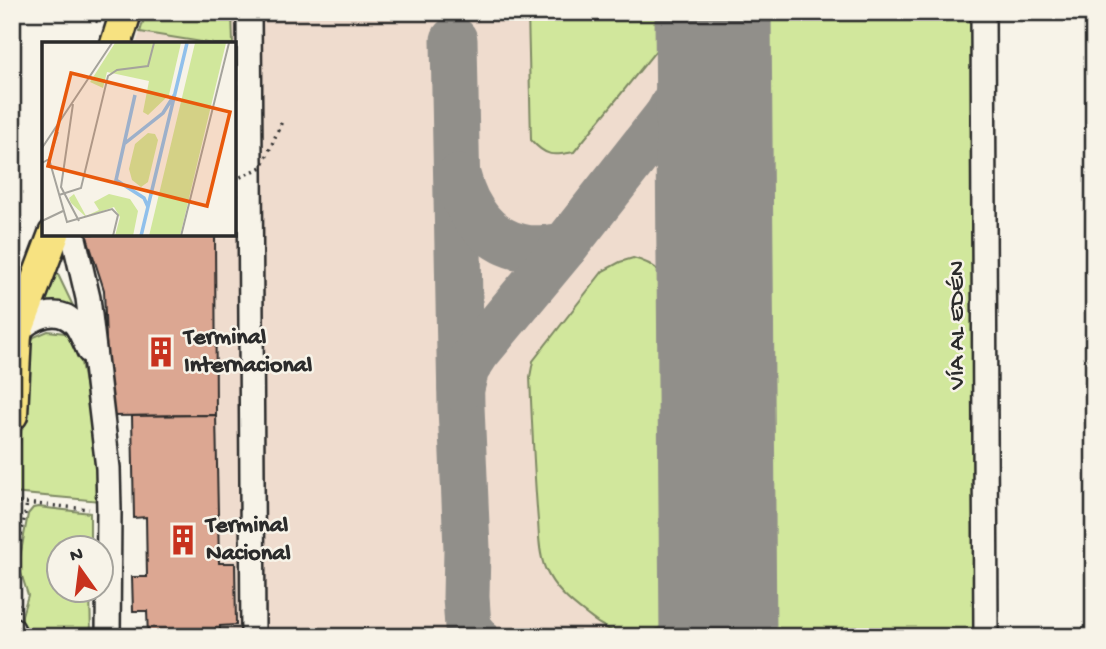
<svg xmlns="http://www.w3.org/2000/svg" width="1106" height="649" viewBox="0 0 1106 649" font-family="'Gochi Hand',sans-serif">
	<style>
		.built { fill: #efdcce }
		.green { fill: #d1e79c; stroke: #7e8964; stroke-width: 2 }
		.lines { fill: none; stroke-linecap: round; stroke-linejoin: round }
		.taxiway { stroke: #918f8a; stroke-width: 47 }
		.runway { stroke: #918f8a; stroke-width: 117 }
		.building { fill: #dca792; stroke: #2b2b2b; stroke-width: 2 }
		.minor-casing { stroke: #2b2b2b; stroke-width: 28 }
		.major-casing { stroke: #2b2b2b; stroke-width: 35 }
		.path { stroke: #2b2b2b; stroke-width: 3.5; stroke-dasharray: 2 5; stroke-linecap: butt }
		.minor { stroke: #f7f3e8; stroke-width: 23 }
		.major { stroke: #f7e281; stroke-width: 30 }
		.path-bridge { stroke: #2b2b2b; stroke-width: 3.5; stroke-dasharray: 2 5; stroke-linecap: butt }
		.labels { text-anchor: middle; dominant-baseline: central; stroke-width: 5; stroke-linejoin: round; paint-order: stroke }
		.street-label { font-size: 24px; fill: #2b2b2b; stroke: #f7f3e8 }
		.poi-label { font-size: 24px; font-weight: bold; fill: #2b2b2b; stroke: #f7f3e8; text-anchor: start }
		.inset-river { fill: none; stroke: #90c0eb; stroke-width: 3.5 }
		.inset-road { fill: none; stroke: #a5a39c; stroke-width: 2 }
		.view { fill: #e8590c; fill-opacity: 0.15; stroke: #e8590c; stroke-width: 3.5 }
		.inset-edge { fill: none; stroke: #2b2b2b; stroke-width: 3.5 }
	</style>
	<rect width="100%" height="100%" fill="#f7f3e8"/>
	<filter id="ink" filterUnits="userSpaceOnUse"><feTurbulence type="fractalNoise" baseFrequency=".0143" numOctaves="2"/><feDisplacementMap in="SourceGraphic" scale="14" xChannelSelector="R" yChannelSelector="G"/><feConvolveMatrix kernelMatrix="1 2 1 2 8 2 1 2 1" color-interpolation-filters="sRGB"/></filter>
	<g filter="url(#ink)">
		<polygon class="built" points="146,12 971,12 976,637 148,637 147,611 133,611 132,577 147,577 146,518 134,518 132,416 104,290 86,235 234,234 234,44 136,44"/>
		<g class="green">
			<polygon points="146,12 232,12 233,44 214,44 140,32"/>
			<path d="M528,12H670L662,43L574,152C553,156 546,157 531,140Z"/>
			<polygon points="767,12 971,12 976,420 976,637 772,637"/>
			<path d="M633,258C658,264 665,276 676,298L680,592C673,616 663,635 635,636C619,637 599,625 587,615C570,602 554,589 545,568C539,554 539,536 538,521C534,473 532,425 530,377L533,361L603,271L620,262Z"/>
			<polygon points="53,264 75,310 38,305"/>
			<polygon points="48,331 65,333 78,347 100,460 100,501 12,493 22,426 27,348 34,337"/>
			<polygon points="38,507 90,513 90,547 60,548 60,590 90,590 91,637 30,637 22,622 22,615 28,595 20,570 20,557 28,514 33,508"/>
		</g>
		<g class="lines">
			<g class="taxiway">
				<polyline points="454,40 461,406 467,549 466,597 468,627 476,637"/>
				<path d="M668,115C690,119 696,124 714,138"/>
				<path d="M458,178C465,209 488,241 521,247C535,251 550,248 565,246"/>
				<polyline points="461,388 466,369 477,352 565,246 668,115 692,70 700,42 705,12"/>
			</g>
			<polyline class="runway" points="713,12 718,637"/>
		</g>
		<g class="building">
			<polygon points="86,234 215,234 216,415 109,416 104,290"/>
			<polygon points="216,415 219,563 235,563 236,625 220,626 220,637 148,637 147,611 133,611 132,577 147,577 146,517 134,518 132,416"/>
		</g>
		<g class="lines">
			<g class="minor-casing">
				<g id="minor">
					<polyline points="249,12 253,637"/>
					<polyline points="983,12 986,637"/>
					<polyline points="73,234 88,298 108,468 109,510 108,637"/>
					<path d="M16,333C32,317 59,304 76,325C81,332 85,342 89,351"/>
					<polyline points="12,629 16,637"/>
				</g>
			</g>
			<g class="major-casing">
				<g id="major">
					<polyline points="116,44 126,12"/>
					<polyline points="12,345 54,234"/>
					<polyline points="12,415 16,333"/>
				</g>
			</g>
			<g class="path">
				<polyline points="62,12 99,22"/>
				<polyline points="12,502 89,509"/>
				<polyline points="18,612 16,563 27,503"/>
			</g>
			<use href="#minor" class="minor"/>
			<use href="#major" class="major"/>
			<polyline class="path-bridge" points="234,180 262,167 283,119"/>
		</g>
	</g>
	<defs>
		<g id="building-bare" transform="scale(2.415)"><path d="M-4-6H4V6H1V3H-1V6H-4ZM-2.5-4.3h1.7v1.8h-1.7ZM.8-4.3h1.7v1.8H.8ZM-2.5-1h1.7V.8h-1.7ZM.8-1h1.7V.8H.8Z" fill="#c8321e" stroke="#f7f3e8" stroke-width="2.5" paint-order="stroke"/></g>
	</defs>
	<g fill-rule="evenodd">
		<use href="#building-bare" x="161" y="352"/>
		<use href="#building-bare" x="183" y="540"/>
	</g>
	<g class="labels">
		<g class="street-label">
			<text transform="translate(958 325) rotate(-90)">VÍA AL EDÉN</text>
		</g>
		<g class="poi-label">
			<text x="184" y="338">Terminal<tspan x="184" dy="28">Internacional</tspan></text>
			<text x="206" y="526">Terminal<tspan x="206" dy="28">Nacional</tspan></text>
		</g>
	</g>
	<g transform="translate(42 42)">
		<rect width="194" height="194" fill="#f7f3e8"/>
		<path d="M73,1H139L127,53L106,73L101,70L107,39L65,30L61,46L48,40ZM153,1H184L138,194H107ZM106,91L113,92L116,98L106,140L99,145L90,138L87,127L93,102ZM32,152L44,174L57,168L52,160L67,152L88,157L96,169L91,194H73L78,175L72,165L44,175L29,161L27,156Z" fill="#d1e79c"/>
		<path class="inset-river" d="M93,53L74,138L102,156L106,165M82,102L121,71L133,52M99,194L145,1"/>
		<path class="inset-road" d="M31,62L19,145L37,179M0,106L70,1M7,117L25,180L70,167L76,173L71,194M0,121L7,117L16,90M17,153L39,146L66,34L75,28L106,24L112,1M0,179L21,169M139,194L187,1"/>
		<path class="view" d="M29,31L188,70L165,164L6,124Z"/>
		<rect width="194" height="194" class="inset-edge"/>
	</g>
	<rect width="1106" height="649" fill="none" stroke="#f7f3e8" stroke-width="42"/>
	<rect x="21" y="21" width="1064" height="607" fill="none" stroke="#2b2b2b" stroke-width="2.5" filter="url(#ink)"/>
	<g transform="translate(80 569) rotate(346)"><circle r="33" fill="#f7f3e8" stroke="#a5a39c" stroke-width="2"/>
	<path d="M0-5L12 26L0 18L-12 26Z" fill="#c8321e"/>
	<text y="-10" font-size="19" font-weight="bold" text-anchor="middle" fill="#2b2b2b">N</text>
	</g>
</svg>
